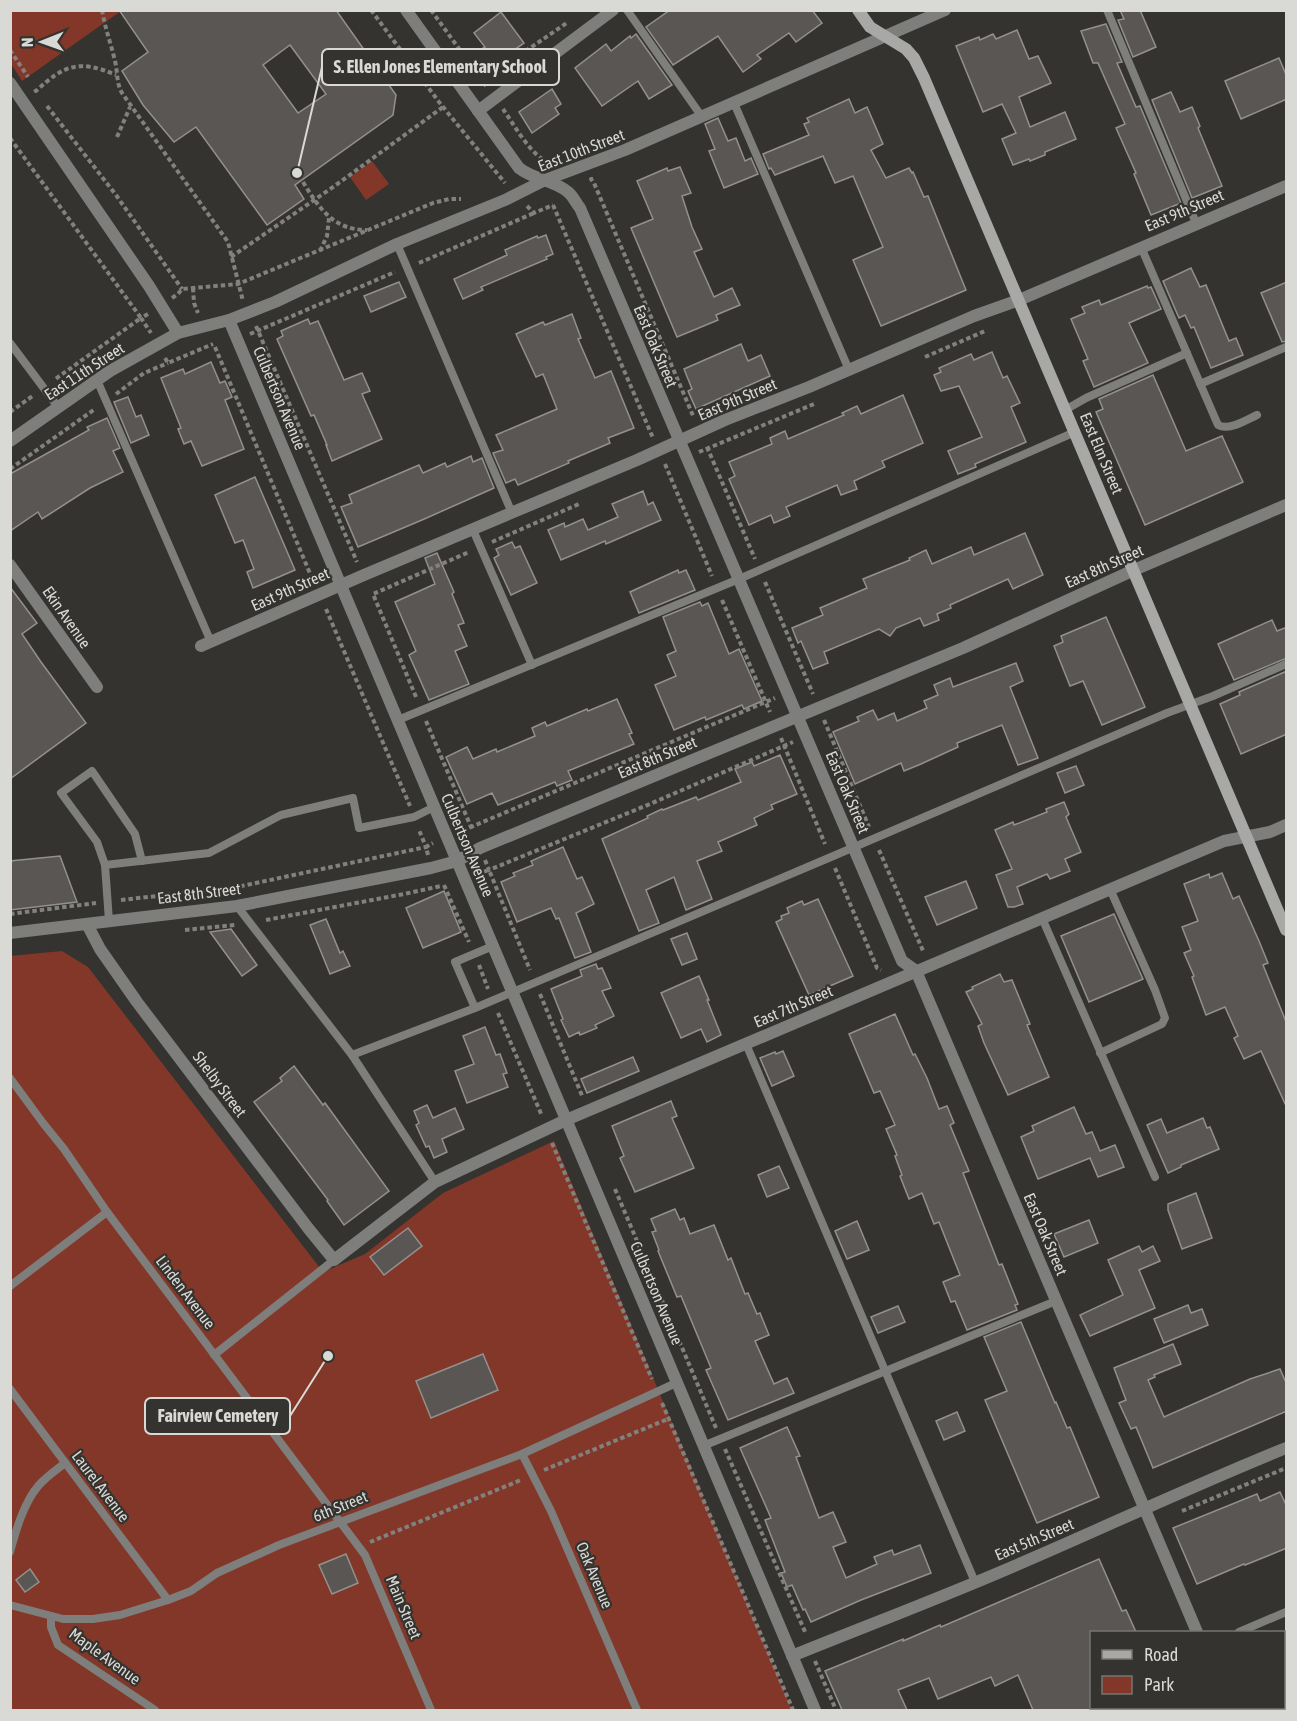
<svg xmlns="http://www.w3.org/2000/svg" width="1297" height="1721" viewBox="0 0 1297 1721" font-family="'Asap Condensed',sans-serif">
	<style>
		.green { fill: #833729 }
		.building { fill: #595653; stroke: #94908e; stroke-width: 1.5; fill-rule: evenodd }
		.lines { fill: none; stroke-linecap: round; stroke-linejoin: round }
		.path { stroke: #81817e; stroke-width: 4; stroke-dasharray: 4.5 3; stroke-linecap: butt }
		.service { stroke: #7e7e7c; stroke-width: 8 }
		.minor { stroke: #7e7e7c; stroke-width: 12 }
		.tertiary { stroke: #7e7e7c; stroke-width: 12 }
		.secondary { stroke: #a8a9a6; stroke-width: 12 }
		.labels { text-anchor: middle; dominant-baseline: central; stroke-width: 4.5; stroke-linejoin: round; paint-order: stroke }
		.street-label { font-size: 16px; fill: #d9d9d6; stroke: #343330 }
		.leader { fill: none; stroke: #d9d9d6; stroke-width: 2 }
		.callout-dot { fill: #d9d9d6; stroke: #343330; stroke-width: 2 }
		.callout { fill: #343330; stroke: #d9d9d6; stroke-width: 2 }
		.callout-label { font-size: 18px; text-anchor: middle; font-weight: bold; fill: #d9d9d6 }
	</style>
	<rect width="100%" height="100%" fill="#343330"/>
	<g class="green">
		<polygon points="10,11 121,11 22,81 11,64"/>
		<polygon points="372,161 389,184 366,200 350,177"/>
		<polygon points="62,951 88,967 323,1272 365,1254 443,1193 554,1141 792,1710 11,1710 10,956"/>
	</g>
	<g class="building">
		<path d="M119,10H336L396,95L393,115L295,185L304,199L267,225L196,127L174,142L143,105L122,71L148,52ZM290,45L326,94L298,113L263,65Z"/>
		<polygon points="670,10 812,10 822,23 796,42 789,33 757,55 761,59 743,72 718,36 673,65 646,27"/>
		<polygon points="1120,10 1140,10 1156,47 1133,57 1118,20 1124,19"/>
		<polygon points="501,12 524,43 480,74 468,58 485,47 474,33"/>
		<polygon points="1106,24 1122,62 1117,63 1136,107 1140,106 1181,203 1151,215 1134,174 1136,173 1116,128 1125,124 1098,63 1093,63 1081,31"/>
		<polygon points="1017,30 1029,59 1038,56 1051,83 1019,97 1030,127 1065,112 1076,139 1045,152 1045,155 1030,161 1029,159 1013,165 1002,139 1016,133 1002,104 983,112 956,46 979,37 980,40 993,34 996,39"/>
		<polygon points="636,34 672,85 649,99 638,81 602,106 575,68 606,44 611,51 630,36 631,38"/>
		<polygon points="1279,58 1287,77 1287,99 1241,119 1225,81"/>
		<polygon points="552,89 561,104 555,108 559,114 532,133 519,112"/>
		<polygon points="1171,92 1180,112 1192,107 1200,126 1198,128 1222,186 1192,198 1152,100"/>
		<polygon points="849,99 855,113 867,107 883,144 871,150 886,178 909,168 912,173 913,172 924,197 928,196 966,290 881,326 853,260 883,247 853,176 835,183 823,156 775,175 771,168 769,169 763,154 809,135 804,124 809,122 807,118"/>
		<polygon points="718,118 728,141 736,138 745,161 751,158 758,174 724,188 709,151 715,149 705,124"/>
		<polygon points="680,167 691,193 682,196 692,227 702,249 694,252 714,297 732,288 740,305 716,315 718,320 677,337 631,228 653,219 637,181 667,168 668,171"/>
		<polygon points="546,235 553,254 546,257 547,259 481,287 483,290 463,299 454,279 507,255 505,250 537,236 538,238"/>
		<polygon points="1191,268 1200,287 1206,285 1229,341 1236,338 1243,355 1211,368 1194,327 1191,328 1185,315 1179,318 1163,281"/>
		<polygon points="399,282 406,297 371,312 364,296"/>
		<polygon points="1287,282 1287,341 1282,342 1261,293"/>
		<polygon points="1147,286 1148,288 1151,287 1161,309 1129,323 1148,363 1094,387 1083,361 1088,359 1071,319 1085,313 1082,307 1099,300 1101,305"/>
		<polygon points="572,314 581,338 578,339 595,378 611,371 634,428 608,438 610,443 568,461 569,463 518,485 515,479 506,483 493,453 503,450 496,435 557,409 543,374 536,377 516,334 543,322 545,325"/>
		<polygon points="308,319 310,324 318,321 344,380 362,373 370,391 362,394 382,439 332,461 326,445 327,445 314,415 311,416 277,339 283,336 281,331"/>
		<polygon points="741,344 748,361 761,355 770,376 696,409 688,391 692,389 684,369"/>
		<polygon points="992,352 1003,378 1007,376 1020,403 1011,407 1026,442 975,464 976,467 958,474 948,451 982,437 959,386 941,391 934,375 941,372 939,368 971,354 974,360"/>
		<polygon points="211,362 220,383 225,381 232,397 225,400 244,449 202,466 191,441 184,444 178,429 181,428 161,378 183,369 185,374"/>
		<polygon points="1153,375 1186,451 1222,436 1243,482 1145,525 1096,412 1103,409 1099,399"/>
		<polygon points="903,395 923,443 882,461 885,467 854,481 857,489 841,495 837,485 786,507 790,516 774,523 771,515 749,525 729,479 735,476 729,462 772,444 770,438 785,431 788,439 844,415 842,413 857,406 861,414"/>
		<polygon points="128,397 136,417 141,415 149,435 131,443 114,402"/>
		<polygon points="107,418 120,448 113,451 123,472 90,488 42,519 38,512 10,531 10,474 89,430 87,427"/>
		<polygon points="471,456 473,462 482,458 494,488 422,520 358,547 341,507 352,503 349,495 419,465 423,473 445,463 447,467"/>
		<polygon points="255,477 295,570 253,588 247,572 254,569 243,540 235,543 215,495"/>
		<polygon points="643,491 648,505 653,502 661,520 606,544 605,541 561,560 548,530 564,523 565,527 583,519 588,530 618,517 612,504"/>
		<polygon points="1025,533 1043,575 1013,589 1008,579 950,605 951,608 937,614 939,620 924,626 920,618 896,628 890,636 879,629 824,652 828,663 813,669 801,641 798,643 792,628 823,615 820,608 867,588 863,579 910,560 909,558 926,550 932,564 971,547 974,555"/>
		<polygon points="512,542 515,548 520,546 537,583 511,595 494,558 499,555 496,549"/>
		<polygon points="437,553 454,592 452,594 464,623 458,625 467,646 455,651 469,684 429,700 409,655 416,651 395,602 435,584 425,558"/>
		<polygon points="678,570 679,573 686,570 695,590 639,613 630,592"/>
		<polygon points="10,587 37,623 22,634 41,662 86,723 10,779"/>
		<polygon points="700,602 702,606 708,603 729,654 739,649 762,701 744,709 742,705 706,720 705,717 674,730 655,685 676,676 667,655 676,651 663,617"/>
		<polygon points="1106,617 1145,707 1102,725 1083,681 1070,686 1054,646 1063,642 1061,636"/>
		<polygon points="1272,620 1277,631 1287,627 1287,658 1234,680 1218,644"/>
		<polygon points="1016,663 1023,681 1010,687 1038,758 1018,765 1002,725 957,743 958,747 921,764 904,771 901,763 855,784 833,732 859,721 857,717 873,710 878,720 894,713 897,721 927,708 924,701 938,695 934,685 950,678 953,687"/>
		<polygon points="1287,671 1287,734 1241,754 1220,704 1240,695 1239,692"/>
		<polygon points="617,699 632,733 629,734 634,744 568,771 572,780 557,786 555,782 498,805 492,793 467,804 446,757 467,747 473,759 496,749 497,752 535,736 532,728 545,722 547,726 587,709 588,711"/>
		<polygon points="780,755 797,794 771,805 773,809 754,818 757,825 718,842 722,851 697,861 712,899 686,910 674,877 646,890 659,923 639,931 602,839 648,818 647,816 662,809 663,810 696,797 698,800 741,782 735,769 752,762 754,766"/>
		<polygon points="1076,766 1084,785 1065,793 1057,773"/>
		<polygon points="1064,802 1069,814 1066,817 1081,852 1065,859 1070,871 1050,879 1047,874 1017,887 1023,904 1014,907 1008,907 996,875 1012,869 995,830 1013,822 1014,825 1047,812 1046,809"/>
		<polygon points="563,847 577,879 582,877 594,904 576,913 591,952 575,958 559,918 556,919 551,908 517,922 501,882 515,876 513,873 533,865 531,861"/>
		<polygon points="60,856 77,902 10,910 10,861"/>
		<polygon points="1222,873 1233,899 1239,896 1259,941 1268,963 1263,965 1287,1024 1287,1108 1261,1051 1244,1059 1234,1038 1238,1036 1225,1007 1206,1015 1192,977 1194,976 1184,953 1191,950 1182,927 1198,921 1184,884 1209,874 1210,878"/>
		<polygon points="966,881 977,908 937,925 925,897"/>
		<polygon points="444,891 461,932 423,948 406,908"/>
		<polygon points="818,899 853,976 809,995 776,922 782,919 781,916 789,913 787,908 802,901 804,905"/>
		<polygon points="1114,914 1143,979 1089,1002 1061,936"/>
		<polygon points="326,919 340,953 343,951 350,966 330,974 310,925"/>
		<polygon points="231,929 257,965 242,976 210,932"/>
		<polygon points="687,933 697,959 682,965 671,939"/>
		<polygon points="596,964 598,969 602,968 611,988 602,991 614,1016 595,1025 597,1028 580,1035 579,1032 569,1037 561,1020 563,1019 551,989 582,976 580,970"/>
		<polygon points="1000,974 1004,982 1012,980 1030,1024 1027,1025 1049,1077 1008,1095 984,1043 978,1026 982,1024 966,992 973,989 972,987"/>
		<polygon points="699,976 709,1000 707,1000 721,1035 707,1042 701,1029 681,1038 661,993"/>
		<polygon points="895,1014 913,1055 915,1054 927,1078 939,1109 947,1106 954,1123 950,1125 969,1171 963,1173 999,1265 1002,1264 1018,1304 1015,1305 1017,1310 967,1330 955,1301 951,1302 943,1282 960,1275 939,1222 934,1224 922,1193 909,1199 900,1176 902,1175 895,1156 897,1155 886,1129 895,1125 880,1091 874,1093 849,1034"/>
		<polygon points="485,1027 496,1055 500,1054 507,1073 503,1074 508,1087 467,1103 455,1071 474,1064 463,1036"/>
		<polygon points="783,1051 794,1076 772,1086 760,1058 775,1052 776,1054"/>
		<polygon points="633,1057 639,1071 587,1093 581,1079"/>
		<polygon points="294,1066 323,1105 325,1103 389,1191 344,1225 327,1201 328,1200 254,1102 282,1081 280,1078"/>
		<polygon points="671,1101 677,1116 672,1118 694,1168 635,1192 620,1158 624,1156 612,1126"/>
		<polygon points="427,1105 433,1118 455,1108 464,1129 442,1139 447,1152 434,1158 429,1146 426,1147 416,1125 419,1123 414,1111"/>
		<polygon points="1074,1107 1086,1134 1092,1132 1100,1151 1115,1145 1124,1167 1098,1177 1090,1158 1038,1179 1021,1137 1034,1131 1032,1126"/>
		<polygon points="1203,1118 1207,1128 1210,1127 1219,1149 1181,1165 1181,1167 1168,1173 1147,1125 1161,1119 1167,1133"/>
		<polygon points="779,1166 789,1188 767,1197 758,1175"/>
		<polygon points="1196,1193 1212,1238 1182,1249 1168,1210 1168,1204"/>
		<polygon points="675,1209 680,1220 684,1218 690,1234 714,1225 728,1260 731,1258 745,1294 748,1293 757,1314 760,1313 769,1335 755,1341 774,1384 787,1378 794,1393 728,1420 706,1370 711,1368 681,1296 677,1297 658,1251 659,1250 652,1232 656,1231 651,1219"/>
		<polygon points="1089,1220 1098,1243 1064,1257 1054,1234"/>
		<polygon points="857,1221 869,1250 847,1259 835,1231"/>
		<polygon points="408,1228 422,1246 384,1275 370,1257"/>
		<polygon points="1139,1246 1142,1252 1153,1246 1160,1261 1139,1270 1155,1308 1090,1336 1080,1315 1123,1295 1108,1260"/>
		<polygon points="1188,1305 1191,1313 1202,1309 1208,1325 1164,1343 1154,1319"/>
		<polygon points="898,1306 905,1322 878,1333 871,1317"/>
		<polygon points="1021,1322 1055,1403 1056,1402 1067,1428 1070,1427 1099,1497 1037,1523 985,1400 1007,1391 984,1337"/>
		<polygon points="1173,1344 1181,1364 1154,1375 1155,1377 1148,1380 1164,1417 1250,1379 1280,1369 1287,1385 1287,1411 1153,1468 1136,1427 1131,1429 1119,1403 1126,1400 1114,1368"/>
		<polygon points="483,1354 498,1390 431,1418 416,1381"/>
		<polygon points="957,1412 965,1431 944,1440 936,1421"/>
		<polygon points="787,1427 800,1456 796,1457 819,1518 833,1512 846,1542 833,1547 846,1578 877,1564 874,1557 892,1550 894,1555 920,1545 931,1573 861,1600 811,1622 805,1609 803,1610 792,1585 787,1587 781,1573 785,1572 765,1520 771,1518 740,1448"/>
		<polygon points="1280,1492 1287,1507 1287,1548 1245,1565 1244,1564 1197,1584 1173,1528 1257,1494 1260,1501"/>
		<polygon points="346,1554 358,1583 332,1594 319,1565"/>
		<polygon points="1099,1559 1122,1611 1126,1610 1136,1632 1092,1632 1092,1710 1033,1710 1018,1675 995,1686 991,1677 938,1699 929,1678 898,1690 907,1710 842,1710 825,1671 903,1639 903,1641 940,1625 941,1627"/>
		<polygon points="30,1569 39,1582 25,1592 16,1580"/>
	</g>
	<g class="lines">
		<g class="path">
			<path d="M102,10C105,28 111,44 115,61C118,73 116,82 122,93L228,242L243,301"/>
			<polyline points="371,10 439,102 505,183"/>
			<polyline points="431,10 486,86"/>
			<polyline points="10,50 28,77"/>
			<polyline points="482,81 568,22"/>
			<path d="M35,89L36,91C64,65 79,59 116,75"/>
			<polyline points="47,106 116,195 182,289"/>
			<path d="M503,109C513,123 531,156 548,162"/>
			<polyline points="117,137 130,107"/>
			<polyline points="10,138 141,318 54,380"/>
			<polyline points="593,179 591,179 594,183 694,418"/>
			<path d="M303,182C319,208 333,230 367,230"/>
			<polyline points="553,205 653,438"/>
			<polyline points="527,206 534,213 553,205"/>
			<polyline points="320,251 327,236 329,218"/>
			<polyline points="231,257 336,185 443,107"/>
			<polyline points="419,263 534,213"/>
			<polyline points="193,288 194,303 198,313"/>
			<polyline points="172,298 178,294 182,289 238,284 433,203 449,199 461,199"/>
			<polyline points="148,314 141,318 151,333"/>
			<polyline points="256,326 357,562"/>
			<polyline points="250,334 395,272"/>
			<polyline points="215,347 314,583"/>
			<polyline points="925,357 985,331"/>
			<polyline points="165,358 168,363 213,344"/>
			<polyline points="116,394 144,373 168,363"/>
			<polyline points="10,412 34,395"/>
			<polyline points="707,447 755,559"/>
			<polyline points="699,452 814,404"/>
			<polyline points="665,464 712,576"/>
			<polyline points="10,469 95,409"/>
			<polyline points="492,542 579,504"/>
			<polyline points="765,582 813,694"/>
			<polyline points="722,600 770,712"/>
			<polyline points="326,609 410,806"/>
			<polyline points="416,697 373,594 469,552"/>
			<polyline points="824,720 869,827"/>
			<polyline points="426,721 471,827 459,832"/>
			<polyline points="781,738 825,844"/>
			<polyline points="472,828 471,827 775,698"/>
			<polyline points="879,850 924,953"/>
			<polyline points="428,855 426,847 433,843"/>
			<polyline points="485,860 489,870 650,804 793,742"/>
			<polyline points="835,868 877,968 881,970"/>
			<polyline points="477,874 489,870 530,970"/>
			<polyline points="444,885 469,942"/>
			<polyline points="121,900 237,887 426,847 419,830"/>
			<polyline points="10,914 96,903"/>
			<polyline points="266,920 404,894 441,886"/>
			<polyline points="185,930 235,925"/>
			<polyline points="479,965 488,989"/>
			<polyline points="540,994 583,1098"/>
			<polyline points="498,1013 542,1116"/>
			<polyline points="552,1143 652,1379"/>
			<polyline points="615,1189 716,1428"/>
			<polyline points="662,1403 793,1710"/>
			<polyline points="725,1449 806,1634"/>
			<polyline points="544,1470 668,1419"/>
			<polyline points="1182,1511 1286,1468"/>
			<polyline points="370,1542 521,1480"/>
			<polyline points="815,1661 836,1710"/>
		</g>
		<g class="service">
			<polyline points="627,10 702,117"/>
			<polyline points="1107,10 1196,223"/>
			<polyline points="734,103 849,370"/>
			<polyline points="397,244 512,513"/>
			<path d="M1141,247L1218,425C1229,431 1246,420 1257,415"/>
			<polyline points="10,343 58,407"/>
			<polyline points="97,380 211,642"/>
			<polyline points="1200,384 1286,347"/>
			<polyline points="1065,410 1086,398 1187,353"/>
			<polyline points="473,530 532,665"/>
			<polyline points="398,720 739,579 1075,432"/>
			<polyline points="105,865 97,842 61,793 92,771 135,834 142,861"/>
			<polyline points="237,906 352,1055 435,1182"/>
			<polyline points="1042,918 1155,1177"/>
			<polyline points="109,921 105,865 209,853 281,815 353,798 359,828 414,817 434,807"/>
			<polyline points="493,946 455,962 475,1008 831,857 1167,713 1213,696 1286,664"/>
			<polyline points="746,1044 975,1582"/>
			<polyline points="1100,1053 1162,1024 1165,1018 1155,990 1110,889"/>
			<polyline points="352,1055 475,1008"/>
			<polyline points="10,1078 43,1123 64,1149 107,1212 365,1555 431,1710"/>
			<polyline points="10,1286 107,1212"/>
			<polyline points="214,1355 334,1260"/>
			<polyline points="10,1389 168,1600"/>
			<polyline points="703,1446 1056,1301"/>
			<polyline points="522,1454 551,1511 637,1710"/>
			<path d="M10,1552C16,1530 24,1502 39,1485C46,1477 56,1470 65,1463"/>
			<polyline points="10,1605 63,1619 93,1619 120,1615 168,1600 191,1591 217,1573 279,1545 522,1454 676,1383"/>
			<polyline points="51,1616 51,1627 58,1645 155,1710"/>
			<polyline points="1239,1632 1286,1612"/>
		</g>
		<g class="minor">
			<path d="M406,10L519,168C534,180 554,180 568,192C573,196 576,203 580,208L902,961L916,971L922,985L1197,1632"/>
			<polyline points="10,83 149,286 178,333"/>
			<polyline points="478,111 613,10"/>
			<polyline points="229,320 815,1710"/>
			<polyline points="10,441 110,371 178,333 229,320 275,302 397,244 505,200 545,180 625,150 945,10"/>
			<polyline points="10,565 97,687"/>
			<polyline points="201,646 364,575 637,460 725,420 809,387 974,316 1019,300 1286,186"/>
			<polyline points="87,924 100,949 137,1002 308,1228 334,1260 435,1182 566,1120 1224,841 1270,832 1286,825"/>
			<path d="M792,1656C861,1628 930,1602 998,1573C1095,1532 1189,1487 1286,1448"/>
			<polyline points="1228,1708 1230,1710"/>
		</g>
		<polyline class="tertiary" points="10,933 237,906 431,868 457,861 480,848 963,648 1134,570 1286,505"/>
		<polyline class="secondary" points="858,10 870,27 906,49 914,58 924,78 1286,930"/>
	</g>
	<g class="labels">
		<g class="street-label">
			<text transform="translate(581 150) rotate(-21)">East 10th Street</text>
			<text transform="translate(1184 210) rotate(-23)">East 9th Street</text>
			<text transform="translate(656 346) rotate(67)">East Oak Street</text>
			<text transform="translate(84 371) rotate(-33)">East 11th Street</text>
			<text transform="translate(280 398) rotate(67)">Culbertson Avenue</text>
			<text transform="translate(737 399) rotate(-23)">East 9th Street</text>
			<text transform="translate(1102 453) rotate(67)">East Elm Street</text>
			<text transform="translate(1104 566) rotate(-24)">East 8th Street</text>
			<text transform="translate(290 589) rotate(-24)">East 9th Street</text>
			<text transform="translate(67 617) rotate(55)">Ekin Avenue</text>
			<text transform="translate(657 757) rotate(-23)">East 8th Street</text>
			<text transform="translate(848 792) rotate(67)">East Oak Street</text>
			<text transform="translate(468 845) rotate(67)">Culbertson Avenue</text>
			<text transform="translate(199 893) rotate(-7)">East 8th Street</text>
			<text transform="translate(793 1006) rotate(-23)">East 7th Street</text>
			<text transform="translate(220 1084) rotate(53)">Shelby Street</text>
			<text transform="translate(1046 1234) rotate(67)">East Oak Street</text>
			<text transform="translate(186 1292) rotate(53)">Linden Avenue</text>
			<text transform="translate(657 1293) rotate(67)">Culbertson Avenue</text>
			<text transform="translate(101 1486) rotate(53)">Laurel Avenue</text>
			<text transform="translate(340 1506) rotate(-22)">6th Street</text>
			<text transform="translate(1034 1539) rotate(-23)">East 5th Street</text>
			<text transform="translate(595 1575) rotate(67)">Oak Avenue</text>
			<text transform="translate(404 1607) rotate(67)">Main Street</text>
			<text transform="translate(105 1656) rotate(36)">Maple Avenue</text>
		</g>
	</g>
	<path class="leader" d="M297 173L322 67M328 1356L290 1416"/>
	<g class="callout-dot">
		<circle cx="297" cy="173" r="6"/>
		<circle cx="328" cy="1356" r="6"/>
	</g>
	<g class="callout">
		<rect x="322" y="49" width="237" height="36" rx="6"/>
		<rect x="145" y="1398" width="145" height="36" rx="6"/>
	</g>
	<g class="callout-label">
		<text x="440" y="73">S. Ellen Jones Elementary School</text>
		<text x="218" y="1422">Fairview Cemetery</text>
	</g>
	<rect width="1297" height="1721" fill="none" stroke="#d9d9d6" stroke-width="24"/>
	<rect x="1090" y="1631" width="195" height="78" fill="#343330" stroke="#767572" stroke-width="1.5"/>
	<rect x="1102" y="1650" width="30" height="9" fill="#a8a9a6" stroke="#767572" stroke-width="1.5"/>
	<text x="1144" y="1661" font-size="18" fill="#d9d9d6">Road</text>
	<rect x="1102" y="1676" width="30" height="18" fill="#833729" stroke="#767572" stroke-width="1.5"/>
	<text x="1144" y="1691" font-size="18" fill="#d9d9d6">Park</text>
	<g transform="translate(42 42) rotate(269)" stroke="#343330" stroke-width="4.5" paint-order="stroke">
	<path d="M0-4.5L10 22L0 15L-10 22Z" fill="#d9d9d6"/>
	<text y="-9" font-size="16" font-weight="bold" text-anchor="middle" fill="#d9d9d6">N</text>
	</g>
</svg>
